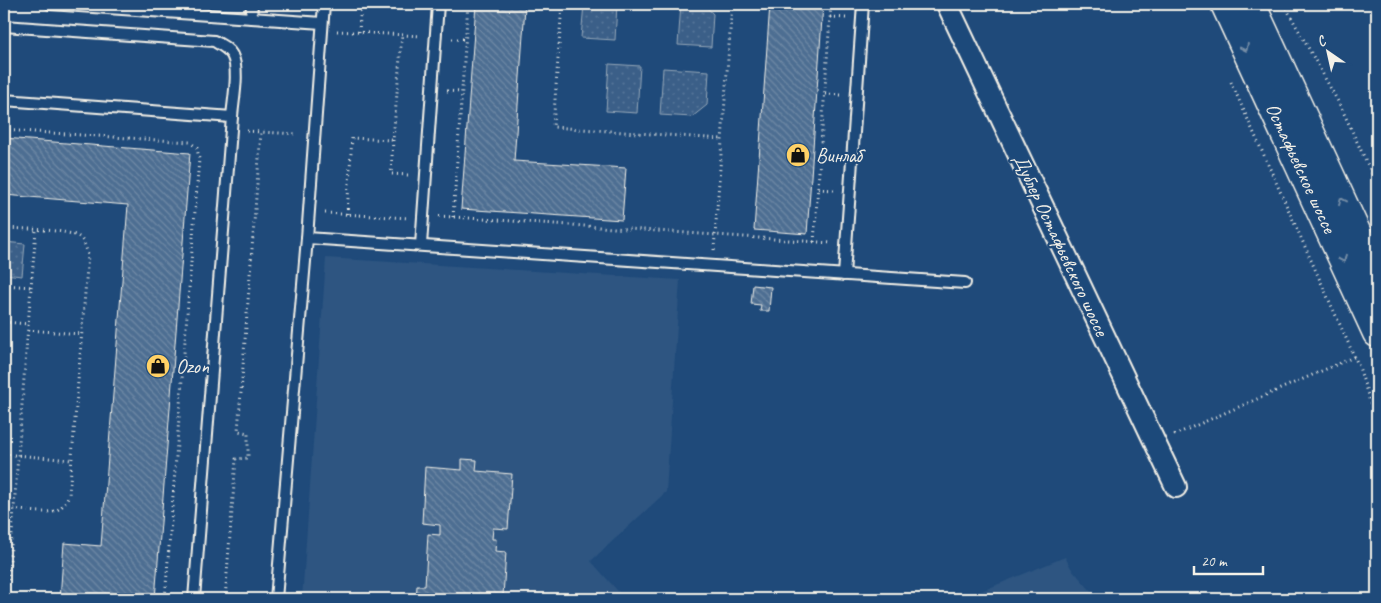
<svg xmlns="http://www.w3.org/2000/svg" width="1381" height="603" viewBox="0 0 1381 603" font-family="Caveat,sans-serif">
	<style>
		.built { fill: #2d5581 }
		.park { fill: url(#park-dots); stroke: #97a8b8 }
		.building { fill: url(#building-back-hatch); stroke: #f4f1e8 }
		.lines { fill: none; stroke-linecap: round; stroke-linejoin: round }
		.lane-casing { stroke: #f4f1e8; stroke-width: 14 }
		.street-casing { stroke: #f4f1e8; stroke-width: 24 }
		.secondary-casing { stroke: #f4f1e8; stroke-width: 31 }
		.path { stroke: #f4f1e8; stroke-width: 3; stroke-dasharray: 1 4; stroke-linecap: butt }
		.lane { stroke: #1f4a7a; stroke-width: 10 }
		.street { stroke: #1f4a7a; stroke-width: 20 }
		.secondary { stroke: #1f4a7a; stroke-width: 28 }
		.oneway { stroke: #748da6 }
		.labels { text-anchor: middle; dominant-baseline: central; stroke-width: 4.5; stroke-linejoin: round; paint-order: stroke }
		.poi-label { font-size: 20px; fill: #f4f1e8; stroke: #1f4a7a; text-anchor: start }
		.street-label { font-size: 20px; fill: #f4f1e8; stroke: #1f4a7a }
	</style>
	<defs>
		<pattern id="park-dots" width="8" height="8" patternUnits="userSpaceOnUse" patternTransform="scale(1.25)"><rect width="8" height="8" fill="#3a5f88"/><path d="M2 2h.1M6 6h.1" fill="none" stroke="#577699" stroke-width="1.8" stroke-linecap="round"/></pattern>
		<pattern id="building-back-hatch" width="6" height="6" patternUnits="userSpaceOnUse" patternTransform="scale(1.25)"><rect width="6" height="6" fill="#4d6e92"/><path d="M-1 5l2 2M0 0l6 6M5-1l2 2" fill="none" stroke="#708aa6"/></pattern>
	</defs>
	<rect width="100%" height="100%" fill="#1f4a7a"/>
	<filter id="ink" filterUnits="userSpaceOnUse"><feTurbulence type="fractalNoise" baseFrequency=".02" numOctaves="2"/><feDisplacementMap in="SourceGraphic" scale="10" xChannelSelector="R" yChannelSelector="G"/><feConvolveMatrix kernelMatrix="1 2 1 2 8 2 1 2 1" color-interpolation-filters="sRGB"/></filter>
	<g filter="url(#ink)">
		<g class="built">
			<polygon points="326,258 680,280 666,492 591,561 625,599 302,599"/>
			<polygon points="1065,557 1071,568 1098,599 962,599"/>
		</g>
		<g class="park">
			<polygon points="584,4 617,4 615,40 581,38"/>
			<polygon points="681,4 704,4 713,14 711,47 678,45"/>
			<polygon points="609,64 640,66 637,113 606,111"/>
			<polygon points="663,68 709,71 707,105 692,117 660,115"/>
			<polygon points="4,242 25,244 22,276 4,274"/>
		</g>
		<g class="building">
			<polygon points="476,4 525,7 514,161 626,168 622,220 461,209"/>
			<polygon points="770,4 823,4 807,234 754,230"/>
			<polygon points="4,138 190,153 155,599 60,599 64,543 101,546 128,205 4,195"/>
			<polygon points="753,285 771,287 769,311 760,311 761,305 751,304"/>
			<polygon points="462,459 477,460 476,471 512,474 508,529 493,528 492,539 496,539 495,551 506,552 503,596 507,596 507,599 416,599 417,586 425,586 428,534 440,535 440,525 422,523 425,467 462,470"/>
		</g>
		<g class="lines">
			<g class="lane-casing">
				<g id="lane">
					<polyline points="50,4 322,23"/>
					<polyline points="251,18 252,4"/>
					<path d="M4,26L214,41C221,45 228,48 232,55C240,70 233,101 232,117L4,100"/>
					<polyline points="307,238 965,283"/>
					<polyline points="421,245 438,4"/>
					<polyline points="844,275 863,4"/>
					<polyline points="194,599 232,117"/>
					<polyline points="276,599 307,238 324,4"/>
				</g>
			</g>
			<g class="street-casing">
				<polyline id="street" points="947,4 1176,487"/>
			</g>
			<g class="secondary-casing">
				<g id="secondary">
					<polyline points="1225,4 1377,333"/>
					<polyline points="1251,4 1377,277"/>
				</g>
			</g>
			<g class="path">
				<polyline points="562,4 553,127 722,139"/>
				<polyline points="1196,4 1200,12"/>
				<polyline points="1284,4 1341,107 1377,185"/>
				<polyline points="830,17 847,18"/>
				<polyline points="337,31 421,36"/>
				<polyline points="359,32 361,4"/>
				<polyline points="452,39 465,39"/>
				<polyline points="1231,82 1359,367 1377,424"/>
				<polyline points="447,91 461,92"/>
				<polyline points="825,94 842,95"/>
				<polyline points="4,130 190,142 197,148 199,159 165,599"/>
				<polyline points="247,131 261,132"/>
				<polyline points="393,140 391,174 409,175"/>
				<polyline points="818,189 835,190"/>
				<polyline points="325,213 408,218"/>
				<polyline points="347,214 352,138 393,140 402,34"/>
				<polyline points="439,216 832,243"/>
				<polyline points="453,217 468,4"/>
				<path d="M4,228C20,229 68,229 79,237C85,242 86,248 88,255L69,495C66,501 63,507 57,510C44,515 17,509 4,508"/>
				<polyline points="814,242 831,4"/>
				<polyline points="714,250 732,4"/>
				<polyline points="4,285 31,287 7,599"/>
				<polyline points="31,287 36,231"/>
				<polyline points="4,322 29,324"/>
				<polyline points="28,330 81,334"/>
				<polyline points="1174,435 1354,357"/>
				<polyline points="4,454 72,460"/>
				<polyline points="225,599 236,459 248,458 248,433 238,431 261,132 297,134"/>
			</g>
			<use href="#lane" class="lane"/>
			<use href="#street" class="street"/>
			<use href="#secondary" class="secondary"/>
		</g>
		<defs><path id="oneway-chevron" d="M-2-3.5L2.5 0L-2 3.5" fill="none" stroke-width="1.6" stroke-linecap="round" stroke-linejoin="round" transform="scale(1.25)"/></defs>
		<g class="oneway">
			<use href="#oneway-chevron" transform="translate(1245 48) rotate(65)"/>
			<use href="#oneway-chevron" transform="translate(1342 201) rotate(-115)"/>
			<use href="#oneway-chevron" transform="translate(1343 259) rotate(65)"/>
		</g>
	</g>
	<defs>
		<g id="shop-disc" transform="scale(1.25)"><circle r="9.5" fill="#ffd166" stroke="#1f4a7a"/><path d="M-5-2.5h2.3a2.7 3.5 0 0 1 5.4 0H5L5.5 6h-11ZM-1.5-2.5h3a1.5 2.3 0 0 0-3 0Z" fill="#111"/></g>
	</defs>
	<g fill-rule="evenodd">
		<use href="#shop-disc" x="798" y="155"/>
		<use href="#shop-disc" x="158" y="366"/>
	</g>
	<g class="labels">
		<g class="poi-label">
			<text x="816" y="155">Винлаб</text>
			<text x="176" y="366">Ozon</text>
		</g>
		<g class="street-label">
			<text transform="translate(1301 168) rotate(65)">Остафьевское шоссе</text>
			<text transform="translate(1061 245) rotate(65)">Дублер Остафьевского шоссе</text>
		</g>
	</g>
	<rect width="1381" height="603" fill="none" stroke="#1f4a7a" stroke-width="20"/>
	<rect x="10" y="10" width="1361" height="583" fill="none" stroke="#f4f1e8" stroke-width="2" filter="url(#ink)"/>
	<g transform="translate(1328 52) rotate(326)" stroke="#1f4a7a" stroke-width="4" paint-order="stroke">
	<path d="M0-4L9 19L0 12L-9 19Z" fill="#f4f1e8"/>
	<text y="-8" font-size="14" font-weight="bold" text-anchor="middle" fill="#f4f1e8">С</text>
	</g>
	<path d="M1194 566v8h69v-8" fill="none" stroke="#f4f1e8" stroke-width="2.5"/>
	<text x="1201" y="566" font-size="15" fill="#f4f1e8" stroke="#1f4a7a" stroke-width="4" paint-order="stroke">20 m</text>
</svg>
